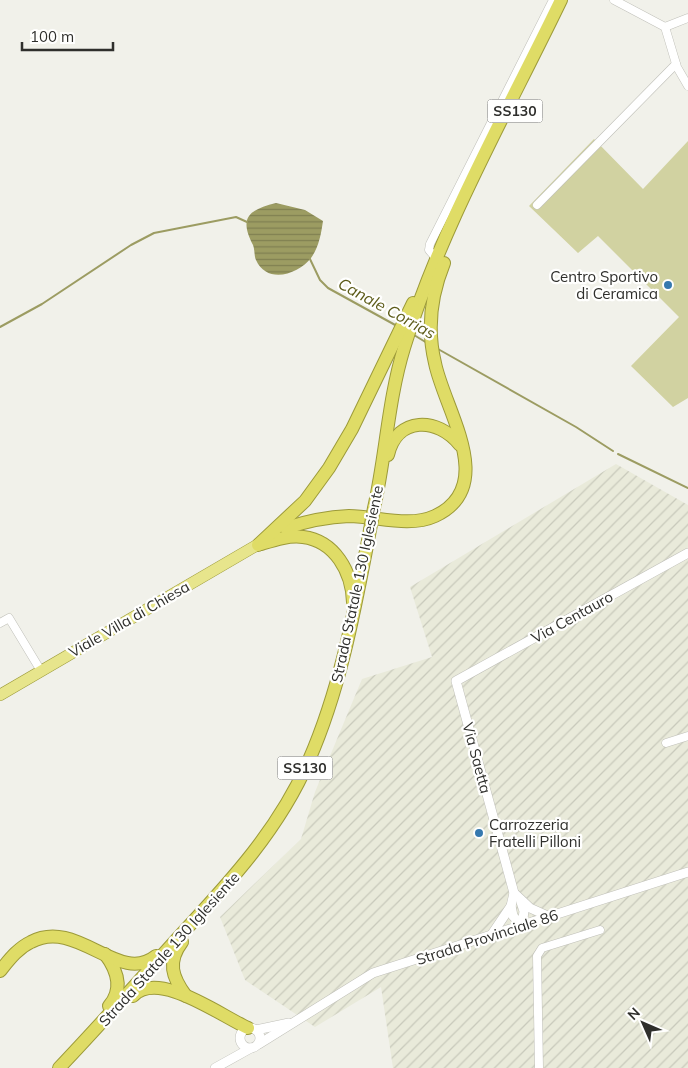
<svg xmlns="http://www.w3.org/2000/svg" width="688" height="1068" viewBox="0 0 688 1068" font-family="Mulish,sans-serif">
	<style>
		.industrial { fill: url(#industrial-furrows) }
		.green { fill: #d1d2a1 }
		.water { fill: url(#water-rules) }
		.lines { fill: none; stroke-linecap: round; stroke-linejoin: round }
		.stream { stroke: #9c9c62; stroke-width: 2 }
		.minor-casing { stroke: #c0c0b9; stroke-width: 9 }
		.tertiary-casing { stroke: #c0c0b9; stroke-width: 10 }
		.primary-casing { stroke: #9c9a39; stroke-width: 12 }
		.trunk-casing { stroke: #9c9a39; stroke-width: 14 }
		.minor { stroke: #fff; stroke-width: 8 }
		.tertiary { stroke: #fff; stroke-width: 9 }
		.primary { stroke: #e7e58c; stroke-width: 11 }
		.trunk { stroke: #dfdc66; stroke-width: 12 }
		.trunk-bridge-casing { stroke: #9c9a39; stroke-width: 14; stroke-linecap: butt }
		.trunk-bridge { stroke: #dfdc66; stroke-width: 12 }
		.poi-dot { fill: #3679af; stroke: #fffffe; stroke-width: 2 }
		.labels { text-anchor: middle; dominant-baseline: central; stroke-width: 4.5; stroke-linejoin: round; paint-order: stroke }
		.shield { fill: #fffffe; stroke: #6d6d6b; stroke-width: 1 }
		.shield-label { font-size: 14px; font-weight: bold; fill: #2f2f2c }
		.poi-label { font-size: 15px; fill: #2f2f2c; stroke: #fffffe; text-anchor: end }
		.street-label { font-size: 15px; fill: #2f2f2c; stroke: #fffffe }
		.water-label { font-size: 16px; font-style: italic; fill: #5c5b18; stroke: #fffffe }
	</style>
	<defs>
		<pattern id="industrial-furrows" width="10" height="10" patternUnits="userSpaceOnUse" patternTransform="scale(1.25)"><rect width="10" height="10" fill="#e9eada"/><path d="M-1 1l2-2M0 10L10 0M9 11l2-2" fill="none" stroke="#c8c9bb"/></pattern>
		<pattern id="water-rules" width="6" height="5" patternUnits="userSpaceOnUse" patternTransform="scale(1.25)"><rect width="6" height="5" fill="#9c9c62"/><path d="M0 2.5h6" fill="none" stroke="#808051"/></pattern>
	</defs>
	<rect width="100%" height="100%" fill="#f1f1ea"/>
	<polygon class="industrial" points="616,464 688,505 688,1068 393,1068 381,987 315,1027 245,980 220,917 301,839 315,792 362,679 432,657 410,587"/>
	<polygon class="green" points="594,139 643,189 688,141 688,398 673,407 631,366 679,317 598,236 578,253 529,206"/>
	<path class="water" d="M276,203L305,210L323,221C321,234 319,247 311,258C299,274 267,285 256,260C254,256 255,250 253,245C239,218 248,210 276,203Z"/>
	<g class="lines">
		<g class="stream">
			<polyline points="309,257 320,280 328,288 397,326"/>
			<polyline points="0,327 42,304 131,245 154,233 236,217 247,222"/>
			<polyline points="414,335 427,343"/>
			<polyline points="438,349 576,427 613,451"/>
			<polyline points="618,454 688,488"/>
		</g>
		<g class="minor-casing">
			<g id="minor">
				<polyline points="614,0 665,27 677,67 688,86"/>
				<polyline points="665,27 688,18"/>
				<polyline points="537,205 676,64"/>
				<polyline points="435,257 429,250 430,244 553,0"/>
				<polyline points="0,623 9,618 41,671"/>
				<polyline points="666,743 688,736"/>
				<polyline points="539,1068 537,956 542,948 600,930"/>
			</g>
		</g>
		<g class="tertiary-casing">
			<g id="tertiary">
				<polyline points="521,902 524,911 522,926"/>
				<polyline points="511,906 513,916 522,926"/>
				<polyline points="550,917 530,908 514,893 456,681 688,553"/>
				<polyline points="490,937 511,906 514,893"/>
				<circle cx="250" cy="1038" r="10"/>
				<polyline points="256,1030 289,1023"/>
				<polyline points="259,1044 373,973 688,872"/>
				<polyline points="215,1068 251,1048"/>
			</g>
		</g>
		<g class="primary-casing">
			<polyline id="primary" points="0,695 264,541"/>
		</g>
		<g class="trunk-casing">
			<g id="trunk">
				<path d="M388,455C397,416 438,417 460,445"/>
				<path d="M374,508C386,455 388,400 404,348C440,229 507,112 561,0"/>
				<path d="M286,528C307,521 327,517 349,516C376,516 409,528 435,516C499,486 444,409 435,363C427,330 431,295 444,263"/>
				<path d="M261,544C274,540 289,535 303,537C335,541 352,572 353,602"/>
				<polyline points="258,545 305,501 329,468 352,429 413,303"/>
				<path d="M182,942C167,962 172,977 186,996"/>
				<path d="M105,954C117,970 124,989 109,1006"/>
				<path d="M0,971C9,960 18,948 31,942C77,917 119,986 156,956"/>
				<path d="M133,996C158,969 221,1016 248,1028"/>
				<path d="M59,1068C99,1026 138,982 177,939C228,884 279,830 309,760C341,687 355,608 370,530"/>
			</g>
		</g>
		<use href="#minor" class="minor"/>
		<use href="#tertiary" class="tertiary"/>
		<use href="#primary" class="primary"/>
		<use href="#trunk" class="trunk"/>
		<g class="trunk-bridge-casing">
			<polyline id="trunk-bridge" points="370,530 374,508"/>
		</g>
		<use href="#trunk-bridge" class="trunk-bridge"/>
	</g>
	<g class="poi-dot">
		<circle cx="668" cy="285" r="5"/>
		<circle cx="479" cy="833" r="5"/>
	</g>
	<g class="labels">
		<g class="shield">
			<rect x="487.5" y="99.5" width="55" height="23" rx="4"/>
			<rect x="277.5" y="756.5" width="55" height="23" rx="4"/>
		</g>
		<g class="shield-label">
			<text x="515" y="111">SS130</text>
			<text x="305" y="768">SS130</text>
		</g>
		<g class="poi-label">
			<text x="658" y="276">Centro Sportivo<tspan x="658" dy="17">di Ceramica</tspan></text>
			<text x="489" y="824" text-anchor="start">Carrozzeria<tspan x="489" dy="17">Fratelli Pilloni</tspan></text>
		</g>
		<g class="street-label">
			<text transform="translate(357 584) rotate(-78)">Strada Statale 130 Iglesiente</text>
			<text transform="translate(572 617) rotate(-29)">Via Centauro</text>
			<text transform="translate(129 619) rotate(-30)">Viale Villa di Chiesa</text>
			<text transform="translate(477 758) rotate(75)">Via Saetta</text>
			<text transform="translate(487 937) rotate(-18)">Strada Provinciale 86</text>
			<text transform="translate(169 949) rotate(-48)">Strada Statale 130 Iglesiente</text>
		</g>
		<g class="water-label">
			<text transform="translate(387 308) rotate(29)">Canale Corrias</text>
		</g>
	</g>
	<g transform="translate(643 1023) rotate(315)" stroke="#fffffe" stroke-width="4" paint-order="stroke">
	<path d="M0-4L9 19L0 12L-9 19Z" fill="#2f2f2c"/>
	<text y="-8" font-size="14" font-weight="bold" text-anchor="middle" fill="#2f2f2c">N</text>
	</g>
	<path d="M22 42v8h91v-8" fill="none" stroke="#2f2f2c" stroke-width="2.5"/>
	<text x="30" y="42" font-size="15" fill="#2f2f2c" stroke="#fffffe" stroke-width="4" paint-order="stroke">100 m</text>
</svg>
